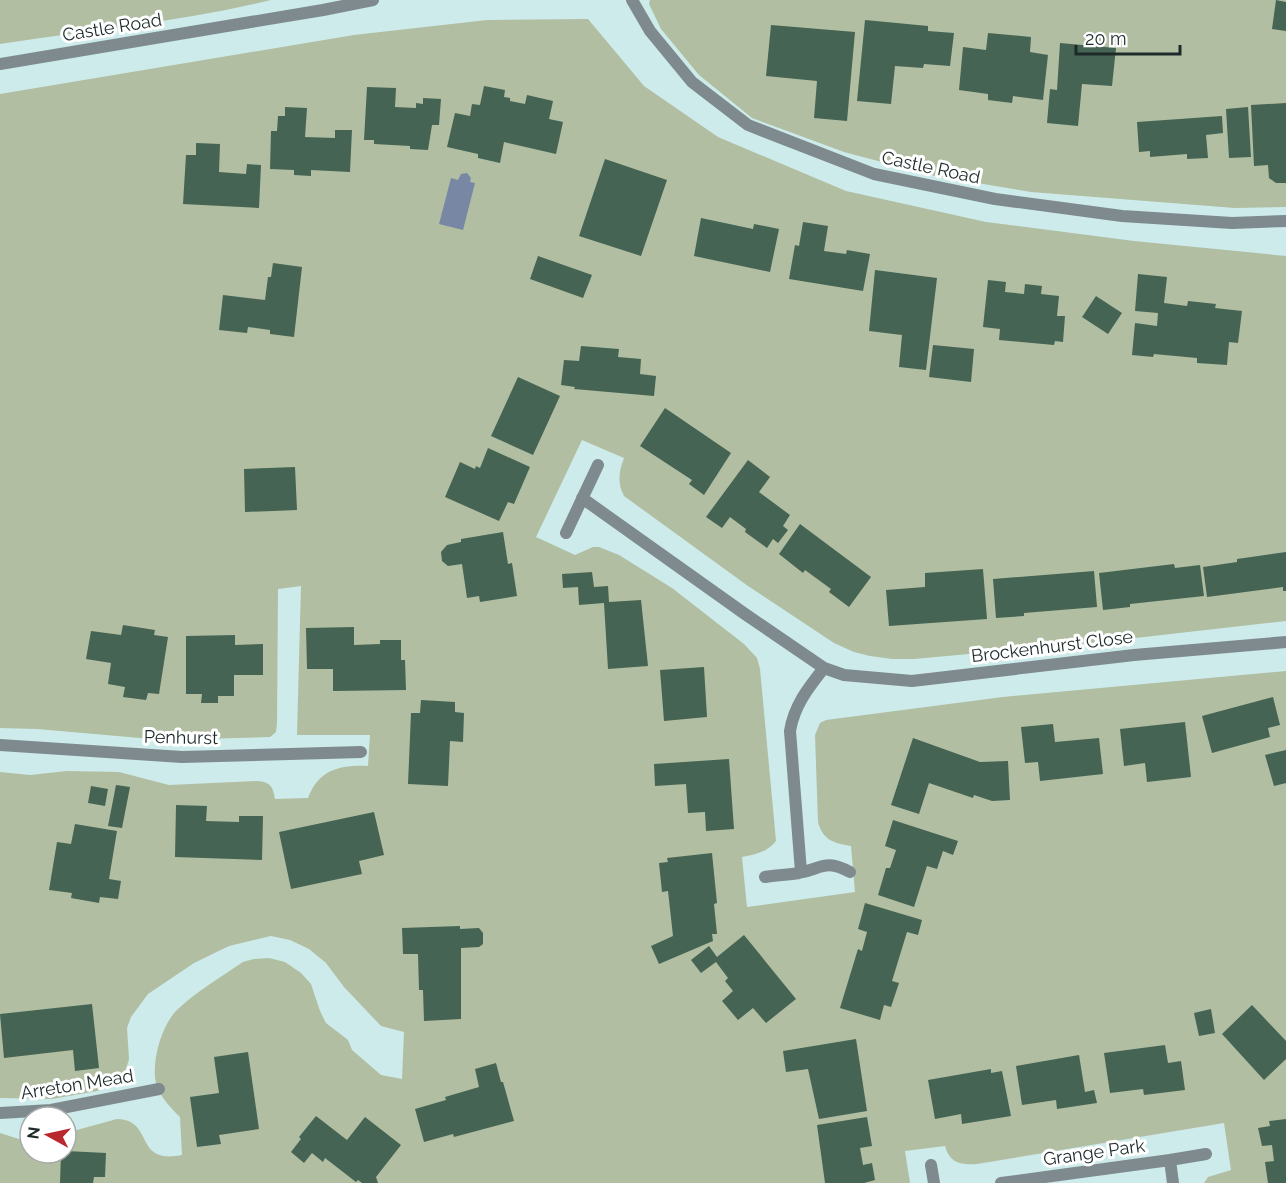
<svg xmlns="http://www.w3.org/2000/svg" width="1286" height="1183" font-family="Raleway,sans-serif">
  <rect width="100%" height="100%" fill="#ccebea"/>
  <!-- green -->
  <path fill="#b1bea2" d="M0 0H271C183 22 90 30 0 44Z
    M650 0H1286V207L1235 208 1031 192 935 176 844 152 752 118 699 75 661 29 649 4Z
    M588 19 644 86 718 137 846 191 986 222 1134 241 1286 256V621L1100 642 914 659H892L870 656 854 652 834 643 748 586 624 496C617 483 619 471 624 458L582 440 536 537 575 555 593 547H599L619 555 672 588 744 644 757 658 760 669 776 841C766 853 756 854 742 857L747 907 855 892 851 846C833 843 823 840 818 822L815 735 820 723 826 720 1003 697 1286 671V1183H1204L1208 1177 1231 1170 1224 1123 977 1164C960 1165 950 1163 945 1146L905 1151 910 1183H0V1133L22 1140 30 1139V1153H66V1133L117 1119C155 1120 133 1165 182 1155L180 1117C170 1107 160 1097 156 1083 151 1062 162 1023 178 1009 197 991 221 977 243 962L254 959 269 958 285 962 301 973 311 984 320 1011 326 1023 348 1040 352 1050 381 1075 402 1079 404 1032 381 1026 344 987 326 963 309 949 290 940 271 936 229 946 194 963 148 994 131 1017 127 1028 129 1059 124 1076 116 1083 97 1091 52 1099 0 1098V772L30 775 67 771 119 772 169 785 257 781C271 782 273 787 275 799L308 798C319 769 341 765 368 766L370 735H297L301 586 278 589 277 723 276 732 270 737 163 740 37 729 0 728V94L354 35 487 20Z"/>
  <!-- water -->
  <path fill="#7888a4" d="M467 173 471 178 470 182 475 183 463 230 439 224 451 178 458 180 461 174Z"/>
  <!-- building -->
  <path fill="#456453" d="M1276 0 1286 2V31L1272 29Z
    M865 20 928 26V31L954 33 950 66 924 64 923 68 895 66 891 104 857 101Z
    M771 25 855 32 847 121 814 118 817 81 766 76Z
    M988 33 1031 37 1030 52 1048 55 1043 100 1013 96 1012 103 988 100V94L959 90 963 47 986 50Z
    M1060 43 1116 48 1112 86 1082 84 1078 126 1047 123 1050 89 1057 90Z
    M484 86 505 90 504 97 510 98V101L525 104 527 95 553 101 549 119 563 122 556 154 504 142 500 163 478 158V154L447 147 455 113 470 116 472 104 480 105Z
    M367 87 396 88 395 107 416 108V103L423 104V98L441 99 439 125H432L428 150 410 149V146L374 144V140H364Z
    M1286 103V183H1276L1269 178 1268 165 1254 166 1251 105Z
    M285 107 307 108 305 137 335 138V130H352L350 172 311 170V176L294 175V170L270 169 271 131H277L278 116H285Z
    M1248 107 1251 157 1229 158 1226 109Z
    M1222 116 1223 133 1206 135 1208 158 1187 159V154L1150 157V151L1139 152 1137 122Z
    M196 143 220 144 219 172 246 174 247 164 261 165 259 208 183 204 186 155H196Z
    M605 159 667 180 641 256 579 236Z
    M701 218 753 229 754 224 779 229 770 272 694 256Z
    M803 222 828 226 824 251 846 254 847 250 870 254 863 291 789 279 795 245 799 246Z
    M538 256 592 275 583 298 530 279Z
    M273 263 302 267 294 337 270 334V330L248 327 247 333 219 330 223 295 265 300 268 277H271Z
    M875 270 937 278 926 370 899 367 902 335 869 331Z
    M1138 274 1167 277 1164 303 1187 306 1188 301 1216 304 1215 308 1242 311 1238 343 1229 342 1227 365 1197 363V358L1154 354 1153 357 1132 355 1135 323 1157 326 1158 313 1135 311Z
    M988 280 1006 282 1005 292 1024 294 1025 284 1042 286 1041 294 1059 296 1057 316H1065L1063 342 1055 341 1054 345 999 340 1000 329 983 327Z
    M1096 296 1122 313 1108 334 1082 317Z
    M933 345 974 349 971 382 929 377Z
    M581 346 619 349 618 357 641 359 640 374 656 376 654 396 574 389 575 387 561 385 564 360 579 361Z
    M518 377 560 396 533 455 491 436Z
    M665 408 731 453 704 495 689 484 692 480 640 446Z
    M488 448 530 467 514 504 508 502 499 521 445 497 460 462 475 469 476 466 480 468Z
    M748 460 770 477 759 492 790 515 783 526 788 530 778 543 773 539 767 548 745 532 746 529 730 517 722 528 706 517Z
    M295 467 297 510 245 512 244 469Z
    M800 524 871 577 849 607 829 592 831 589 805 570 803 573 779 554Z
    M503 532 508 564 512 563 517 596 480 602 479 596 467 598 462 564 448 566 442 561 441 552 447 545 461 542V539Z
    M1286 552V591H1283V587L1207 597 1203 567 1237 562V559Z
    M1174 564 1175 568 1200 565 1204 596 1130 604V607L1103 610 1099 573Z
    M983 569 987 619 889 626 886 590 925 587V573Z
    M1094 571 1097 607 1024 613V616L996 618 993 579Z
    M592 572 594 587 608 586 609 602 641 600 648 666 608 669 604 603 579 605 578 587 563 588 562 574Z
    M123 625 155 630 154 635 168 637 159 694 148 693 146 700 123 697 125 687 108 684 111 663 86 659 91 631 121 635Z
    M354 627V645L380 644V640H401V660H405L406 690 333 691V669H307L306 628Z
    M235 635V645L263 644V675H234V696H218V703H201L202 694H186V636Z
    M704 667 707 717 664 721 660 670Z
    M1273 697 1280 725 1268 728 1270 737 1212 753 1202 716Z
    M421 700 455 702V712L464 713 463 742 450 741 448 786 408 784 411 713H420Z
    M1185 722 1191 777 1147 782 1145 763 1124 766 1120 729Z
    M1053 724 1055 742 1099 738 1103 774 1040 781 1038 762 1025 763 1021 727Z
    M913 738 980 762 1008 761 1010 800 992 801 974 795 973 798 929 783 919 814 891 805Z
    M1286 750V783L1274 786 1265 755Z
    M729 759 734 829 706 831 705 812 688 813 686 784 655 786 654 764Z
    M116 785 130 787 122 828 108 826Z
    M91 786 108 789 105 806 88 803Z
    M176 805 207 806 206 821 239 822V816H263L262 860 175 857Z
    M374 812 384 855 359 861 362 874 291 889 279 832Z
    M893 820 958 841 953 855 943 851 937 869 927 866 914 907 878 895 886 868H890L896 850 885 846Z
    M75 824 117 831 109 879 121 881 118 899 100 897 99 903 71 898 72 893 49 890 57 842 71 844Z
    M712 853 717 903 714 904 717 934H712L713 941 659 964 651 946 673 936 668 891 662 892 659 863 668 862 667 858Z
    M865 903 922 920 918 935 907 932 892 981 899 983 891 1007 884 1005 880 1020 840 1008 858 949 862 951 867 932 858 929Z
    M460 926V929L479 928 483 933V944L479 947 461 948V1019L424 1021 423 990H419L418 954H403L402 928Z
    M744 935 796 999 766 1023 753 1008 738 1020 722 1001 733 991 725 981 728 978 716 962 701 973 691 960 709 946 717 957Z
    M92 1004 99 1068 75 1071 73 1050 4 1058 0 1014Z
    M1252 1005 1286 1041V1059L1264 1080 1222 1034Z
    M1211 1009 1215 1033 1199 1036 1194 1013Z
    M856 1039 867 1111 819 1119 808 1069 786 1072 783 1051Z
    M1165 1045 1168 1063 1181 1061 1185 1090 1144 1095 1143 1089 1110 1093 1104 1053Z
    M248 1052 259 1129 219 1135 221 1144 197 1147 190 1097 219 1093 214 1057Z
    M1079 1055 1085 1092 1094 1090 1097 1103 1057 1109 1056 1100 1022 1105 1016 1066Z
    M496 1063 501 1082H503L514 1121 454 1137 453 1134 424 1142 415 1109 446 1100 445 1097 479 1087 475 1069Z
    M991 1069V1073L1002 1071 1011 1116 962 1124 961 1114 935 1119 928 1080Z
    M316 1116 347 1140 365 1117 401 1145 376 1177 378 1183H362L358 1180 356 1182 325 1158 323 1162 312 1153 304 1163 291 1152 301 1139 299 1137Z
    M867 1117 872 1146 860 1148 863 1165 872 1163 875 1180 864 1183H825L817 1125Z
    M1286 1119V1183H1268L1265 1162 1274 1161 1272 1145 1262 1146 1258 1128 1270 1126 1269 1121Z
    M66 1151 106 1153 105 1177H94L93 1183H60L61 1153H66Z"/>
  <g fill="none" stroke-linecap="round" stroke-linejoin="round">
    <!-- minor -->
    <path stroke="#7f8a8f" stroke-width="12" d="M632 0 650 31 692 82 748 125 874 174 995 199 1122 216 1232 223 1286 221
      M0 64 323 10 373 0
      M582 498 745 614 824 668
      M566 533 598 465
      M0 745 182 757 361 752
      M801 872 790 731C794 706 808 688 824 668L844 675 912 681 1134 655 1286 642
      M765 877C776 875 788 875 799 873 823 868 825 859 850 872
      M0 1113 51 1110 159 1089
      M1170 1160 1206 1154
      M931 1165 934 1183
      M1001 1183 1170 1160 1173 1183"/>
  </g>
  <g text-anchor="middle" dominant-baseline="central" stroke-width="6" stroke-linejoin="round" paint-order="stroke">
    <!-- street labels -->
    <g font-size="18" fill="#1e2a2a" stroke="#fff">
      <text transform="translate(112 27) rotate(-9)">Castle Road</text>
      <text transform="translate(931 167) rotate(12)">Castle Road</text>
      <text transform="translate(1052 646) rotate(-7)">Brockenhurst Close</text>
      <text transform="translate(181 737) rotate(1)">Penhurst</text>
      <text transform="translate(77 1084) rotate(-9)">Arreton Mead</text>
      <text transform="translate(1094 1152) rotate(-8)">Grange Park</text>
    </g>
  </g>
  <!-- north arrow -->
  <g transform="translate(48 1135) rotate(278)"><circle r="28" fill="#ffffff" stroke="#a5aaaa" stroke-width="1.5"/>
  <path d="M0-4.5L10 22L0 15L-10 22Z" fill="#b8282d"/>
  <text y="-9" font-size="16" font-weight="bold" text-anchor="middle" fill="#1e2a2a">N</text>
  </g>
  <!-- scale -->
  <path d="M1076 45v9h104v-9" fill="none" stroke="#1e2a2a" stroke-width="3"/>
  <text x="1085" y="45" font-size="18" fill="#1e2a2a" stroke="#ffffff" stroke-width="4.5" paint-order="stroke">20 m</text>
</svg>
